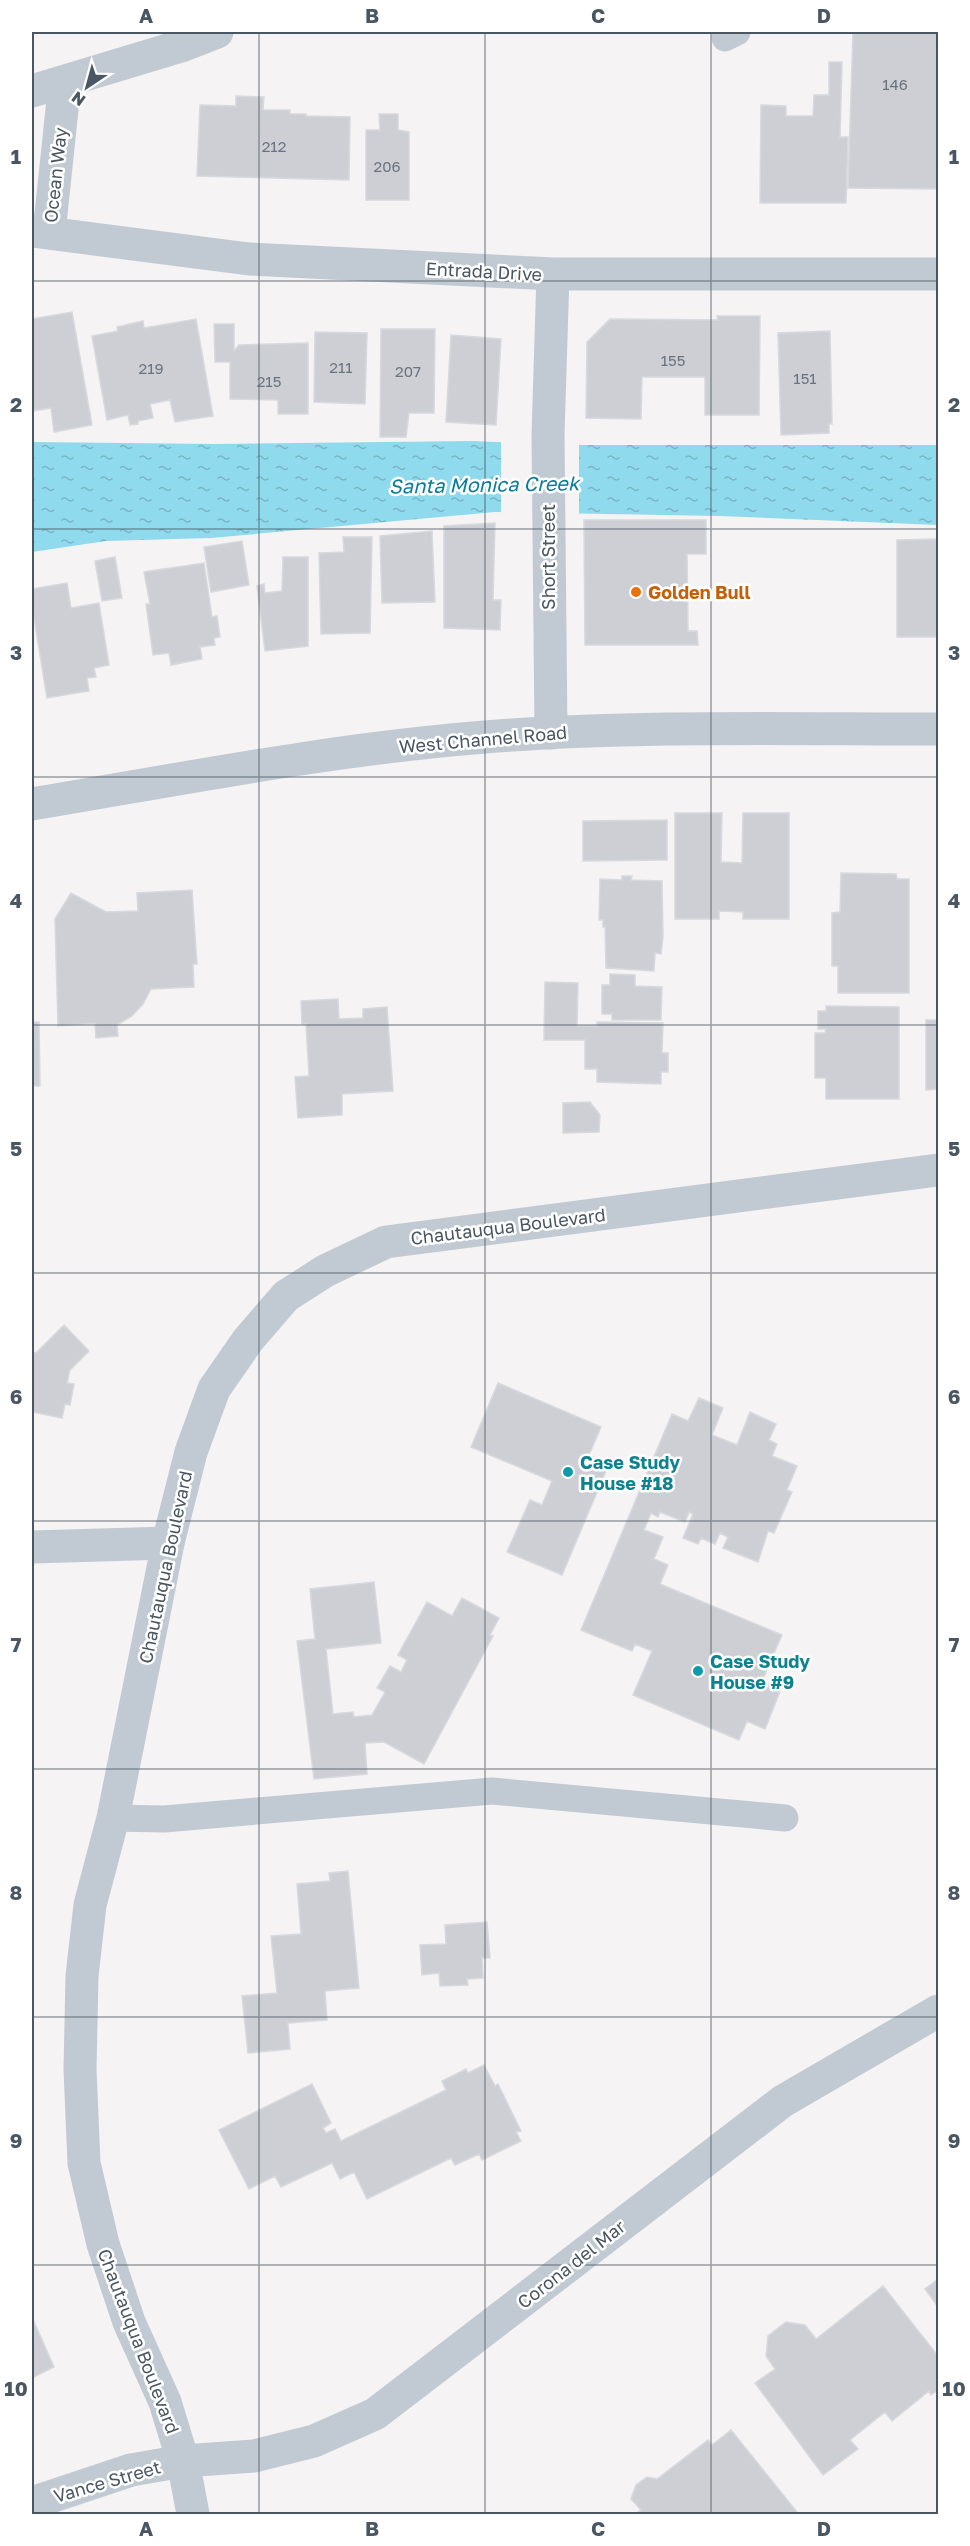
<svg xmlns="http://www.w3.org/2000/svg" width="970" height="2546" font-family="'Golos Text',sans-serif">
  <defs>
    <pattern id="water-ripples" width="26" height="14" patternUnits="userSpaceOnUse" patternTransform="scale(1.5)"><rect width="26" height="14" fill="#90daee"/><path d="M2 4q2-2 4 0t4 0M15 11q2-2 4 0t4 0" fill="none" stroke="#78b4c4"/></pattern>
  </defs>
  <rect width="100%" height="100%" fill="#f5f3f3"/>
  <!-- water -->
  <path fill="url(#water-ripples)" d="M471 441 583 445H938V525L720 516 495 512 211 538 106 541 32 552V442L216 444Z"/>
  <!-- pier -->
  <path fill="#f5f3f3" d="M501 439 579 442V516L501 515Z"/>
  <!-- building -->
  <path fill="#cdcfd5" stroke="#d7d9de" stroke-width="1.5" d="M853 32H938V189L848 188Z
    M829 62H842L840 137H848L846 203H760L761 105 786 106V116H813L814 95H829Z
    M236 96 264 97 263 110H290V114H306V116L350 117 349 180 197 176 200 105 236 106Z
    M379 114H398V130L409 132V200H366V130H380Z
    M72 312 92 425 54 432 51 408 32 411V319Z
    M717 316H760L759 415H705V377H642L641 419 586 418 587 342 610 319 718 320Z
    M196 319 213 416 175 422 170 400 150 404 153 418 138 421V424L130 425 128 415 107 420 92 336 118 331 117 327 143 321 144 328Z
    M214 324H234V351L239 345 308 343V414H278V400L230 399V362H215Z
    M381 329H435L434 413H409L406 437H380Z
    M830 331 832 424H829V433L781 435 778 333Z
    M315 332 367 333 365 404 314 402Z
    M451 335 501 339 496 425 446 422Z
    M584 520H706V554H687L688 631H697L698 645H585Z
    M495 523 493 600H501L500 630 444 628V526Z
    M432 531 435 602 382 603 380 536Z
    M343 537H372L370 633 321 634 319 553 344 552Z
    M938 539V637H897V540Z
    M242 541 249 585 211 592 204 547Z
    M115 557 122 598 102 601 95 561Z
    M283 557H308V646L265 651 257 586 264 584 265 593 282 591Z
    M204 563 212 617 217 616 220 637 214 638 215 645 200 647 202 659 171 665 169 653 153 655 146 604H150L144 572Z
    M67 583 71 608 99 603 109 665 94 668 96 677 87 678 89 691 47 698 32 606V589Z
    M675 813H722L721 862 742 863 743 813H789V919H743V912L719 911V919H675Z
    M667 820V860L583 861V821Z
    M841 873 896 874 897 879H909V993H838V966H832V913L840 912Z
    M622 876H632L631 880 662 881 663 937 661 954 655 953 654 971 606 968 605 927H603V920H599L600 879 622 880Z
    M192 890 197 964H193L194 987 151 989 143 1004 132 1016 117 1025 118 1036 96 1038 95 1023 58 1026 55 919 71 893 106 912 138 911 137 893Z
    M610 974 635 975V986L662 987 661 1020H612V1014H602V985H610Z
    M545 982 578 983 577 1026H597V1022L663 1023 662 1053H668V1072H661V1084L597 1082V1069H585V1040H544Z
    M338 999 339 1019 363 1018V1009L387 1007 393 1091 342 1094V1115L298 1118 295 1077 309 1076 306 1024H302L301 1001Z
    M826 1006 899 1007V1099H826V1078H815V1033H825L826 1029H818V1011H826Z
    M926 1020H938V1089L926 1090Z
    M32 1022H39L40 1086H32Z
    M590 1102 600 1115 599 1132 563 1133V1103Z
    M64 1325 89 1351 70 1370 67 1383 74 1384 70 1405 65 1404 62 1418 32 1412V1352L36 1353Z
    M498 1383 601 1427 589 1455 609 1464 562 1575 507 1552 530 1500 542 1505 552 1481 471 1447Z
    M699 1398 723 1408 712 1435 737 1445 750 1412 776 1424 769 1440 777 1444 772 1456 797 1466 787 1490 792 1492 774 1533 768 1531 758 1562 723 1548 728 1537 720 1533 715 1544 701 1538 698 1544 683 1538 693 1514 689 1512 685 1522 660 1512 658 1517 651 1513 644 1530 663 1537 654 1559 668 1565 660 1584 782 1635 762 1681 781 1689 765 1729 747 1721 739 1740 633 1695 652 1651 635 1644 632 1651 581 1630 672 1414 688 1421Z
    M374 1582 381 1643 326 1649 333 1714 353 1712 354 1717 372 1715 385 1692 377 1688 390 1666 401 1672 407 1660 398 1655 427 1602 452 1616 462 1598 499 1618 490 1635 493 1636 424 1764 384 1742 365 1743 367 1774 314 1779 297 1641 315 1639 310 1589Z
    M348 1871 359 1988 325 1991 327 2020 288 2023 290 2049 248 2053 242 1996 277 1993 271 1936 301 1934 297 1884 330 1881 329 1873Z
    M487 1922 490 1958H482L483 1978 467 1979 468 1985 440 1986 439 1973 422 1975 420 1945 446 1944 445 1925Z
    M484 2065 495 2086 498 2084 521 2131 516 2132 521 2141 482 2160 479 2154 455 2165 451 2158 367 2199 354 2172 340 2179 332 2163 281 2187 275 2176 249 2189 219 2130 312 2084 331 2123 323 2128 326 2133 335 2129 341 2141 446 2090 442 2081 466 2069 468 2073Z
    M938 2279V2307L925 2289Z
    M883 2286 938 2356V2390L931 2395 929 2391 892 2421 885 2412 850 2440 858 2449 823 2475 755 2383 775 2369 766 2356 768 2336 786 2322 805 2325 816 2339Z
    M32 2317 54 2367 32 2378Z
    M731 2430 797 2512 794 2514H635L641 2510 631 2499 636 2485 647 2477 657 2479 708 2440 712 2445Z"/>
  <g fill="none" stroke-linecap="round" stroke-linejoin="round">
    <!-- service -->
    <path stroke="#c1cad2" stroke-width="27" d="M725 38 737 32
      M113 1818 164 1819 492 1791 785 1818"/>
    <!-- minor -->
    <path stroke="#c1cad2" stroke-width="33" d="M32 91 65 81
      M32 231 249 259 553 274H938
      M49 233 65 81 181 46 217 32
      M551 733 548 435 553 274
      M32 1547 168 1543
      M32 2503 131 2470 183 2461 254 2456 314 2441 375 2414 783 2101 938 2011"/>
    <!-- tertiary -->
    <path stroke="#c1cad2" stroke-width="33" d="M32 804C182 779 333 749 485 737 636 725 787 729 938 729
      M193 2514 183 2461 165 2402 129 2322 103 2244 84 2163 80 2070 82 1976 90 1905 113 1818 168 1543 191 1452 214 1389 248 1340 286 1296 325 1271 386 1242 938 1170"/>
  </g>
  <!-- grid -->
  <path fill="none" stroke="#4a5661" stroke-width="1.5" stroke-opacity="0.55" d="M259 32V2514M485 32V2514M711 32V2514M32 281H938M32 529H938M32 777H938M32 1025H938M32 1273H938M32 1521H938M32 1769H938M32 2017H938M32 2265H938"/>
  <!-- markers -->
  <circle fill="#e8710a" stroke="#fff" stroke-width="2" cx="636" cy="592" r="6"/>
  <g fill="#0f9aa8" stroke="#fff" stroke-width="2">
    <circle cx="568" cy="1472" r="6"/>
    <circle cx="698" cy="1671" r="6"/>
  </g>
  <g text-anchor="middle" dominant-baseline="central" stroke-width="5" stroke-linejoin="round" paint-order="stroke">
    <!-- number labels -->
    <g font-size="15" fill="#6b747e">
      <text x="895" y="84">146</text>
      <text x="274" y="146">212</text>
      <text x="387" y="166">206</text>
      <text x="673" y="360">155</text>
      <text x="341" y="367">211</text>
      <text x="151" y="368">219</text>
      <text x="408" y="371">207</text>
      <text x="805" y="378">151</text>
      <text x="269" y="381">215</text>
    </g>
    <!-- street labels -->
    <g font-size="18" fill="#4a5661" stroke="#fff">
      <text transform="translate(55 175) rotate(-84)">Ocean Way</text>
      <text transform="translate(484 271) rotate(3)">Entrada Drive</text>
      <text transform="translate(548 557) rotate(-90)">Short Street</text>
      <text transform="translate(483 739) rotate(-5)">West Channel Road</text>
      <text transform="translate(508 1226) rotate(-7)">Chautauqua Boulevard</text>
      <text transform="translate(165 1567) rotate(-78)">Chautauqua Boulevard</text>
      <text transform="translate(571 2264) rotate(-38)">Corona del Mar</text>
      <text transform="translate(139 2341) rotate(69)">Chautauqua Boulevard</text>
      <text transform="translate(107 2481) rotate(-16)">Vance Street</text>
    </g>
    <!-- food labels -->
    <g font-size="18" font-weight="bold" fill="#c56008" stroke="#fff" text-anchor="start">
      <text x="648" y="592">Golden Bull</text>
    </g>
    <!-- culture labels -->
    <g font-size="18" font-weight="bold" fill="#0d838f" stroke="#fff" text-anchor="start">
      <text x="580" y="1462">Case Study<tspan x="580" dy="21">House #18</tspan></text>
      <text x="710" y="1661">Case Study<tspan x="710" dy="21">House #9</tspan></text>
    </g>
    <!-- water labels -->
    <g font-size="20" font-style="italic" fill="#0c7c9b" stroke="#fff">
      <text transform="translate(484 484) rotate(-1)">Santa Monica Creek</text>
    </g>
  </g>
  <!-- border -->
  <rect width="970" height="2546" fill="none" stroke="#ffffff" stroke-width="66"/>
  <!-- north arrow -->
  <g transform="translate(87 87) rotate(216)" stroke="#ffffff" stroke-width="4.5" paint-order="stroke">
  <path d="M0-4.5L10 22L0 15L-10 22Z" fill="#4a5661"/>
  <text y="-9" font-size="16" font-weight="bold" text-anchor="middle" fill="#4a5661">N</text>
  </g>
  <rect x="33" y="33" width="904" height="2480" fill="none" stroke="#4a5661" stroke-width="2"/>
  <g font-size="20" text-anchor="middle" font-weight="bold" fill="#4a5661">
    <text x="146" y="23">A</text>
    <text x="372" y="23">B</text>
    <text x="598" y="23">C</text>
    <text x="824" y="23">D</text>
    <text x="16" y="164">1</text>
    <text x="954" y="164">1</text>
    <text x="16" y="412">2</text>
    <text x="954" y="412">2</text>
    <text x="16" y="660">3</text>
    <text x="954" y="660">3</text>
    <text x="16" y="908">4</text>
    <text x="954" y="908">4</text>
    <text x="16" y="1156">5</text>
    <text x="954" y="1156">5</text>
    <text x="16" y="1404">6</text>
    <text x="954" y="1404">6</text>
    <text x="16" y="1652">7</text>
    <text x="954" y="1652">7</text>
    <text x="16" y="1900">8</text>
    <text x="954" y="1900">8</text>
    <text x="16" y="2148">9</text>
    <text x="954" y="2148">9</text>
    <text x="16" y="2396">10</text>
    <text x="954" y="2396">10</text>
    <text x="146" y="2536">A</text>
    <text x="372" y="2536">B</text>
    <text x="598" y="2536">C</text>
    <text x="824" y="2536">D</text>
  </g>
</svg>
